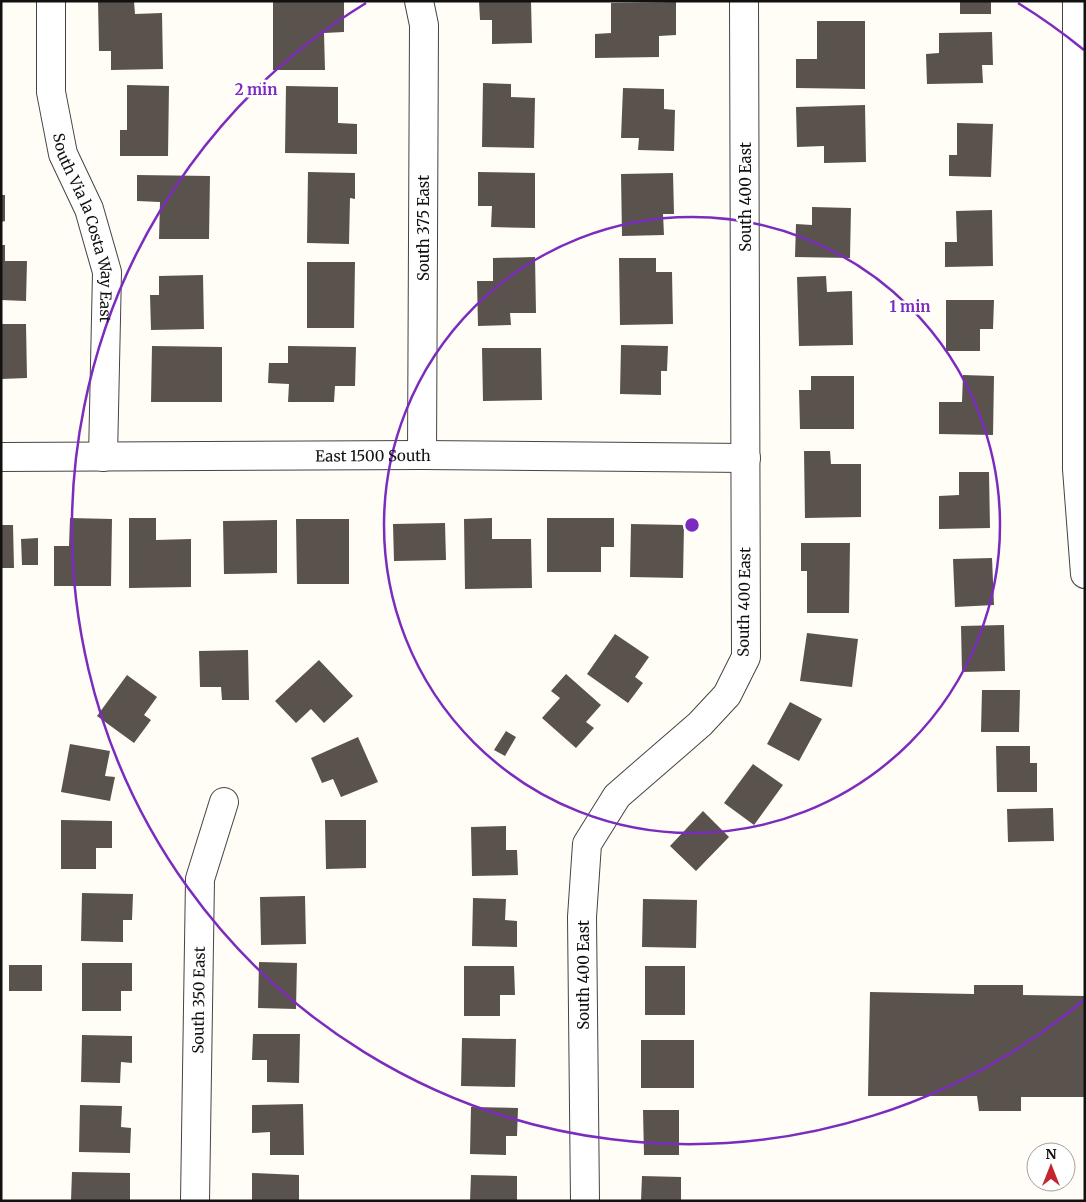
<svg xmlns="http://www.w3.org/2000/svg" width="1086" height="1202" font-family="Merriweather,serif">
  <rect width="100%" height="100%" fill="#fffdf5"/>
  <!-- building -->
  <path fill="#5a524d" d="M98 1H134L135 14 162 13 163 69 111 70V51H99Z
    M479 1H531L532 43 492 44V20H480Z
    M960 1H991V14H960Z
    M273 2H344V32L324 33 325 70H273Z
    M676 2V35L659 36V57L595 58V34L611 33V3Z
    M817 21H865V89L796 88V59H817Z
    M992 32 993 65H982L983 83 927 84 926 54 939 53V33Z
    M483 83 511 84V97L535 98 534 148 482 147Z
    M127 85 169 86 168 156H120V130H127Z
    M286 86 338 87V123L357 124V154L285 153Z
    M623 88 664 89V109L675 110 674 151 638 150 639 138H621Z
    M865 105 866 162 824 163V146L797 147 796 107Z
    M957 123 993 124 991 177 949 176V155H957Z
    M308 172 355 173V199L350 198 349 244 307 243Z
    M478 172 535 173V228L491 227 492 206H478Z
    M673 173 674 214H663L664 235 622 236 621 174Z
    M137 175 210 176 209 239H159L160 202 137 201Z
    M1 195H5V221L1 222Z
    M812 207 851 208 850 258 795 257 796 224 812 225Z
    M992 210 993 266 945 267V242H957L956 211Z
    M1 245H5V261H27L26 301 1 300Z
    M535 257 536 313H510L511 325 478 326 477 281H493V258Z
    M619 258H656V272H672L673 324 620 325Z
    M307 262H355L354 328H307Z
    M203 275 204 329 151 330 150 295H159V276Z
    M826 276 827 292 852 291 853 345 799 346 797 277Z
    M946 300H994L993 329H980V351H946Z
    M1 324H26L27 378 1 379Z
    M621 345 668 346 667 371H661V395L620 394Z
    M152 346 222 347V402H151Z
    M288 346 356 347 355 386H335L334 402H288L289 384 268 383 269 363H288Z
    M482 348H541L542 400 483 401Z
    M963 375 994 376 993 435 939 434V402H962Z
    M811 376H854V429H800L799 390H811Z
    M804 451H830L831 464H861V517L805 518Z
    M959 472H989L990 528 939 529V496L959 495Z
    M70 518 112 519 111 586H54V546H69Z
    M129 518H156V540L191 539V587L129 588Z
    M492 518V539H531L532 588 465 589 464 519Z
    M547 518H614V547H601V572H547Z
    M296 519H349V584H297Z
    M277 520V573L224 574 223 521Z
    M445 523 446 560 394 561 393 524Z
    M631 524 684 525 683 578 630 577Z
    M1 525H13L14 568H1Z
    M38 538V565H22L21 539Z
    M801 543H850L849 613H807V571H801Z
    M992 558 994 605 955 607 953 559Z
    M1004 625 1005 671 962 672 961 626Z
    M807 633 858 639 852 687 800 681Z
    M615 634 649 657 635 677 643 683 628 703 587 674Z
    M248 650 249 700H222L221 687H200L199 651Z
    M319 660 353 696 324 723 311 709 296 723 275 701Z
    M566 674 601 705 586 722 594 728 576 748 542 718 560 698 551 691Z
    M127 675 157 697 144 715 151 720 134 743 97 716Z
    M982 690H1020L1019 732H981Z
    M790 702 822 719 799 761 767 744Z
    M506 731 516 737 505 756 494 750Z
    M358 737 378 782 341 797 333 779 322 783 311 758Z
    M70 744 110 751 105 776 115 777 110 801 61 792Z
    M996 746H1030V763H1037V792H997Z
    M753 764 783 785 754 825 724 803Z
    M1053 808 1054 841 1008 842 1007 809Z
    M703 811 729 837 696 871 670 846Z
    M61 820 112 821V848H96V869H61Z
    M325 820H366V868L326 869Z
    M506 826V850H517L518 875 472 876 471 827Z
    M82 893 133 894 132 920H123V942L81 941Z
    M305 896 306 944 261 945 260 897Z
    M473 898 506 899 505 920 517 921V947L472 946Z
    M643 899 697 900 696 948 642 947Z
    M259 962 297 963 296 1009 258 1008Z
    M82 963H132V991H121V1011H82Z
    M9 965H42V991H9Z
    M464 966H514L515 995H500V1016H464Z
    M645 966H685V1015H645Z
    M974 985H1023V995L1085 996V1097H1021V1111H979L977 1096H868L870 992 974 994Z
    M253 1034H300L299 1083 267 1082V1060H252Z
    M82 1035 132 1036V1063L121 1062 120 1083 81 1082Z
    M462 1038 516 1039 515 1087 461 1086Z
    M641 1040H694V1088H641Z
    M303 1104 304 1155H270V1132L252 1133V1105Z
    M80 1105 122 1106 121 1127 131 1128 130 1153 79 1152Z
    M471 1107 518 1108 517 1136H506V1155L470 1154Z
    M643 1110H679V1155H644Z
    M72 1172 130 1173V1201H71Z
    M252 1173 299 1175V1201H252Z
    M471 1175 517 1176V1201H470Z
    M642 1176 681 1177V1201H641Z"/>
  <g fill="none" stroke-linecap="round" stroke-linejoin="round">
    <!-- minor casing -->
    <g stroke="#444" stroke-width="30">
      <g id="minor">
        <path id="s1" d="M51 1V92L63 154 89 209 107 272 103 457"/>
        <path d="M419 1 424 25 422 455"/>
        <path d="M1077 1V469L1085 574"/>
        <path id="s2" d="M1 457 422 455 746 458"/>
        <path id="s3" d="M195 1201 200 879 224 802"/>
        <path d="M585 1201 582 917 587 844 617 796 700 724 727 695 746 657 744 1"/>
      </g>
    </g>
    <!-- minor -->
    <use href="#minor" stroke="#fff" stroke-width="28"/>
  </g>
  <!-- distance rings -->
  <g fill="none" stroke="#7b2cbf" stroke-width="2.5">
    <circle cx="692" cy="525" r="308"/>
    <path d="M1084 1000A616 616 0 1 1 366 3M1018 3A616 616 0 0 1 1084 50"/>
  </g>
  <g text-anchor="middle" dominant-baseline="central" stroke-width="5" stroke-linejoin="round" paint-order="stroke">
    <!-- street labels -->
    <g font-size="15" fill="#111" stroke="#fff">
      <text transform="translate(745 197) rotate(-90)">South 400 East</text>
      <text transform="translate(423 228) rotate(-90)">South 375 East</text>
      <text stroke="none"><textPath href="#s1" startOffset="232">South Via la Costa Way East</textPath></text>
      <text stroke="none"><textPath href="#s2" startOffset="372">East 1500 South</textPath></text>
      <text transform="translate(744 602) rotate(-89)">South 400 East</text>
      <text transform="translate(583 975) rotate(-90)">South 400 East</text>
      <text stroke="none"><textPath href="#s3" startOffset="201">South 350 East</textPath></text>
    </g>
  </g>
  <circle cx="692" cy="525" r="8" fill="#7b2cbf" stroke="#fff" stroke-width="2.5"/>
  <g font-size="15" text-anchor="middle" font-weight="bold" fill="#7b2cbf" stroke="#fff" stroke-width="5" stroke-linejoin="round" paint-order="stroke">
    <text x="256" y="95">2 min</text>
    <text x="910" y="312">1 min</text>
  </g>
  <!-- border -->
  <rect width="1086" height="1202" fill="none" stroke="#111111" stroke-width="5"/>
  <!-- north arrow -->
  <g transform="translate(1051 1167)"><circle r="24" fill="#ffffff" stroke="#a0a0a0"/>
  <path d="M0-4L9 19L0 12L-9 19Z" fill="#c4262e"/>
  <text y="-8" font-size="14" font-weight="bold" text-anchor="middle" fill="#111111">N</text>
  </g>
</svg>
